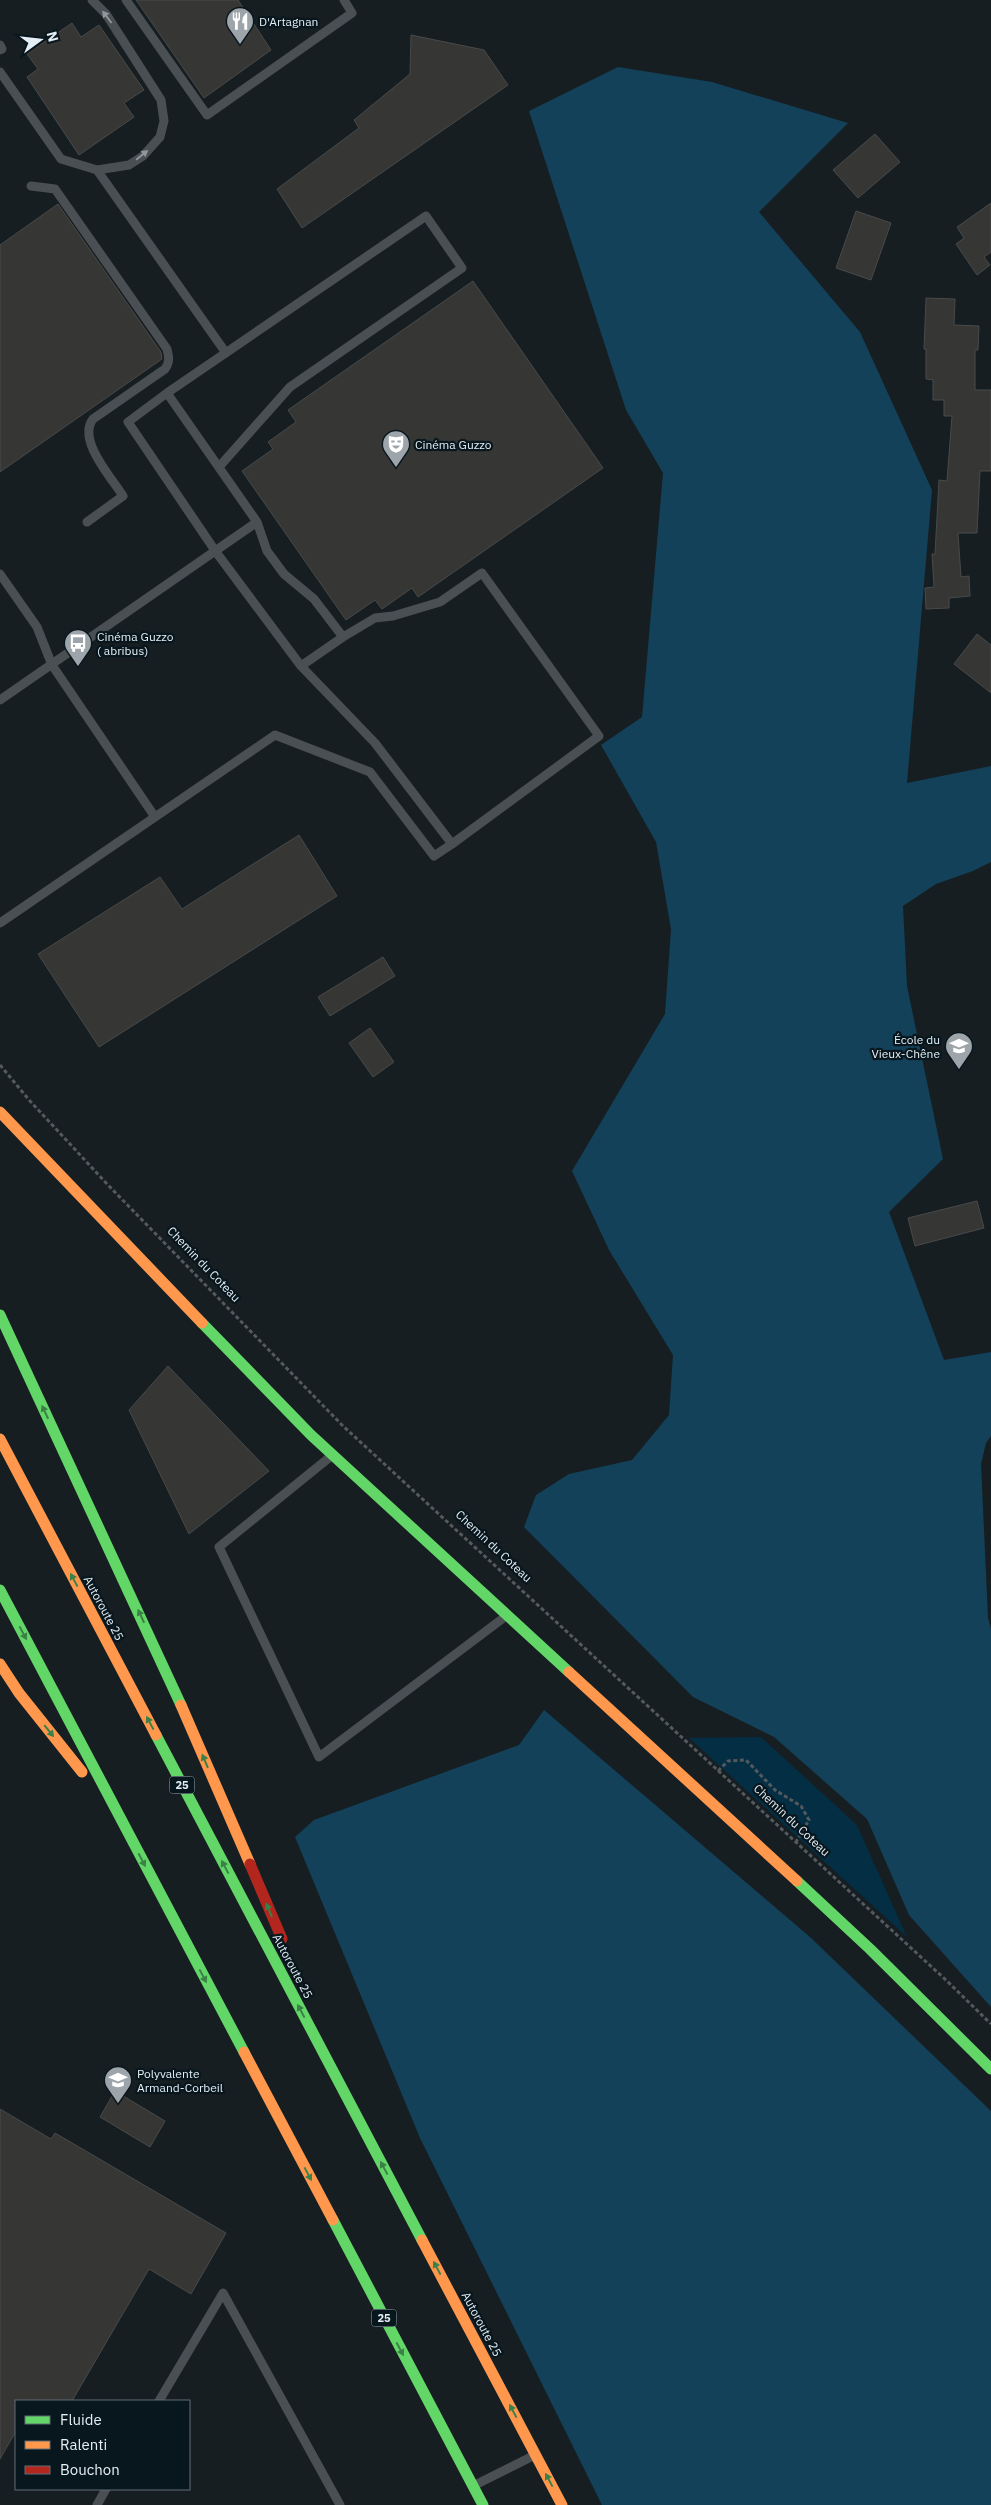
<svg xmlns="http://www.w3.org/2000/svg" width="991" height="2505" font-family="'IBM Plex Sans',sans-serif">
  <rect width="100%" height="100%" fill="#161e22"/>
  <!-- green -->
  <path fill="#032e44" d="M761 1737 857 1825 907 1937 689 1738Z"/>
  <!-- forest -->
  <path fill="#13415a" d="M618 67 712 82 848 123 759 212 860 332 932 490 907 783 991 766V862L973 871 936 884 903 906 907 986 943 1159 889 1212 944 1360 991 1352V1436L986 1443 981 1464 988 1618 991 1629V2007L909 1915 867 1819 774 1737 693 1697 524 1527 536 1495 569 1474 632 1460 669 1415 673 1355 609 1250 572 1171 665 1014 671 929 656 842 601 745 642 717 663 473 626 410 529 111Z
    M544 1710 810 1937 991 2111V2505H602L420 2138 295 1837 314 1820 519 1745Z"/>
  <!-- building -->
  <path fill="#363634" stroke="#484a4a" d="M136 0H238L271 50 204 98Z
    M72 23 81 37 99 25 144 90 124 103 134 117 79 155 27 77 38 69 27 54Z
    M411 35 484 50 508 85 302 228 277 189 359 128 354 120 410 74Z
    M875 134 900 162 858 198 833 170Z
    M991 203V252L984 257 990 265 977 275 956 244 964 238 957 227Z
    M58 204 161 352 162 359 0 472V245Z
    M856 211 891 223 871 280 836 268Z
    M473 281 603 468 418 597 412 588 382 609 375 600 346 620 242 471 273 449 268 442 296 422 288 410Z
    M926 298 955 299 954 325 979 326 978 350H975V390H991V471H980L977 533H958L961 577 969 576 970 596 949 598V608L926 609 925 588 934 587 932 554H935L939 480 947 481 952 416H944V400H933V380L926 379V349H924Z
    M977 634 991 645V693L954 664Z
    M299 835 337 896 99 1047 38 954 160 877 182 909Z
    M383 957 395 976 330 1016 318 997Z
    M370 1028 394 1062 373 1077 349 1043Z
    M977 1201 984 1228 915 1246 908 1218Z
    M168 1366 269 1471 189 1534 129 1410Z
    M115 2091 165 2121 150 2147 100 2117Z
    M0 2109 51 2139 55 2133 226 2233 191 2294 149 2269 72 2401H16V2431L0 2459Z"/>
  <g fill="none" stroke-linecap="round" stroke-linejoin="round">
    <!-- path -->
    <path stroke="#53595d" stroke-width="3" stroke-dasharray="4 2.5" stroke-linecap="butt" d="M0 1065 30 1101 108 1185 343 1426 947 1981 991 2024
      M718 1771 728 1761 746 1760 775 1790 801 1806 809 1820 796 1842"/>
    <!-- lane -->
    <path stroke="#494f53" stroke-width="9" d="M92 0 106 14 161 100 164 121 160 137 143 156 129 165 97 170
      M126 0 207 115 352 13 344 0
      M0 45 2 49 0 50
      M0 72 61 159 97 170 226 353
      M31 186 55 189 167 349C169 357 170 362 165 369L93 419C77 440 111 477 123 496L87 522
      M167 393 257 522 267 551 284 574 314 599 343 637 301 666 216 552 128 422 167 393 426 216 462 268 290 387 219 467
      M0 574 37 627 52 665 155 817
      M301 666 375 743 452 844 599 736 482 573 440 602 393 616 375 618 343 637
      M0 700 257 522
      M0 923 275 735 370 772 434 856 452 844
      M330 1457 219 1547 319 1757 506 1616
      M159 2401 223 2293 340 2505
      M475 2485 533 2456
      M97 2505 106 2489"/>
    <!-- fast -->
    <path stroke="#63d668" stroke-width="11" d="M0 1315 181 1705
      M202 1323 311 1435 569 1672
      M0 1590 244 2052
      M156 1735 422 2240
      M797 1881 870 1949 991 2069
      M333 2220 483 2505"/>
    <!-- slow -->
    <path stroke="#ff974d" stroke-width="11" d="M0 1112 202 1323
      M0 1439 156 1735
      M0 1664 19 1693 82 1772
      M569 1672 797 1881
      M181 1705 250 1864
      M244 2052 333 2220
      M422 2240 562 2505"/>
    <!-- jam -->
    <path stroke="#b3261e" stroke-width="11" d="M250 1864 282 1939"/>
  </g>
  <!-- one-way arrows -->
  <defs><path id="oneway-solid" d="M-6-.8H1V-3.2L6.5 0L1 3.2V.8H-6Z" transform="scale(1.25)"/></defs>
  <g fill="#8f979b">
    <use href="#oneway-solid" transform="translate(107 17) rotate(-127)"/>
    <use href="#oneway-solid" transform="translate(142 155) rotate(-39)"/>
  </g>
  <g fill="#3a8047">
    <use href="#oneway-solid" transform="translate(45 1412) rotate(-115)"/>
    <use href="#oneway-solid" transform="translate(74 1580) rotate(-118)"/>
    <use href="#oneway-solid" transform="translate(141 1616) rotate(-115)"/>
    <use href="#oneway-solid" transform="translate(23 1633) rotate(62)"/>
    <use href="#oneway-solid" transform="translate(150 1723) rotate(-118)"/>
    <use href="#oneway-solid" transform="translate(49 1731) rotate(51)"/>
    <use href="#oneway-solid" transform="translate(205 1761) rotate(-113)"/>
    <use href="#oneway-solid" transform="translate(142 1860) rotate(62)"/>
    <use href="#oneway-solid" transform="translate(225 1867) rotate(-118)"/>
    <use href="#oneway-solid" transform="translate(269 1910) rotate(-113)"/>
    <use href="#oneway-solid" transform="translate(203 1976) rotate(62)"/>
    <use href="#oneway-solid" transform="translate(301 2011) rotate(-118)"/>
    <use href="#oneway-solid" transform="translate(384 2168) rotate(-118)"/>
    <use href="#oneway-solid" transform="translate(308 2174) rotate(62)"/>
    <use href="#oneway-solid" transform="translate(437 2268) rotate(-118)"/>
    <use href="#oneway-solid" transform="translate(400 2349) rotate(62)"/>
    <use href="#oneway-solid" transform="translate(513 2411) rotate(-118)"/>
    <use href="#oneway-solid" transform="translate(549 2480) rotate(-118)"/>
  </g>
  <!-- icons -->
  <defs>
    <g id="restaurant-pin" transform="scale(1.4375)"><path d="M0 17L-7.5 6A9.5 9.5 0 1 1 7.5 6Z" fill="#9da5aa" stroke="#08161e"/><path d="M-5-6h1v4h1v-4h1v4h1v-4h1v5L-1.5 .5V6h-2V.5L-5-1ZM5-6V6H3V1.5H1.5Q1.5-4 5-6Z" fill="#fff"/></g>
    <g id="theatre-pin" transform="scale(1.4375)"><path d="M0 17L-7.5 6A9.5 9.5 0 1 1 7.5 6Z" fill="#9da5aa" stroke="#08161e"/><path d="M-5-5.5Q0-4 5-5.5V0Q5 5 0 6Q-5 5-5 0ZM-3.3-2.5H-1v1.5H-3.3ZM1-2.5H3.3v1.5H1ZM-2.8 1Q0 5.5 2.8 1Z" fill="#fff"/></g>
    <g id="bus-pin" transform="scale(1.4375)"><path d="M0 17L-7.5 6A9.5 9.5 0 1 1 7.5 6Z" fill="#9da5aa" stroke="#08161e"/><path d="M-5-6H5V4H4V6H2V4H-2V6H-4V4H-5ZM-3.5-4V0h7V-4ZM-3.5 1.2v1.5H-2V1.2ZM2 1.2v1.5H3.5V1.2Z" fill="#fff"/></g>
    <g id="school-pin" transform="scale(1.4375)"><path d="M0 17L-7.5 6A9.5 9.5 0 1 1 7.5 6Z" fill="#9da5aa" stroke="#08161e"/><path d="M0-5L7-2L0 1L-7-2ZM-4 1L0 2.5L4 1V4Q0 6-4 4Z" fill="#fff"/></g>
  </defs>
  <g fill-rule="evenodd">
    <use href="#restaurant-pin" x="240" y="21"/>
    <use href="#theatre-pin" x="396" y="444"/>
    <use href="#bus-pin" x="78" y="643"/>
    <use href="#school-pin" x="959" y="1046"/>
    <use href="#school-pin" x="118" y="2080"/>
  </g>
  <g text-anchor="middle" dominant-baseline="central" stroke-width="4.5" stroke-linejoin="round" paint-order="stroke">
    <!-- shield labels -->
    <g fill="#08161e" stroke="#a3adb4" stroke-width="1">
      <rect x="169.5" y="1776.5" width="25" height="17" rx="4"/>
      <rect x="371.5" y="2309.5" width="25" height="17" rx="4"/>
    </g>
    <g font-size="11" font-weight="bold" fill="#e5eef4">
      <text x="182" y="1785">25</text>
      <text x="384" y="2318">25</text>
    </g>
    <!-- poi labels -->
    <g font-size="12" fill="#e5eef4" stroke="#08161e" text-anchor="start">
      <text x="259" y="21">D'Artagnan</text>
      <text x="415" y="444">Cinéma Guzzo</text>
      <text x="97" y="636">Cinéma Guzzo<tspan x="97" dy="14">( abribus)</tspan></text>
      <text x="940" y="1039" text-anchor="end">École du<tspan x="940" dy="14">Vieux-Chêne</tspan></text>
      <text x="137" y="2073">Polyvalente<tspan x="137" dy="14">Armand-Corbeil</tspan></text>
    </g>
    <!-- street labels -->
    <g font-size="12" fill="#e5eef4" stroke="#08161e">
      <text transform="translate(204 1264) rotate(46)">Chemin du Coteau</text>
      <text transform="translate(494 1546) rotate(43)">Chemin du Coteau</text>
      <text transform="translate(104 1608) rotate(62)">Autoroute 25</text>
      <text transform="translate(792 1820) rotate(43)">Chemin du Coteau</text>
      <text transform="translate(293 1966) rotate(62)">Autoroute 25</text>
      <text transform="translate(482 2324) rotate(62)">Autoroute 25</text>
    </g>
  </g>
  <!-- legend -->
  <rect x="15" y="2400" width="175" height="90" fill="#08161e" stroke="#606c74"/>
  <rect x="25" y="2416" width="25" height="8" fill="#63d668" stroke="#606c74"/>
  <text x="60" y="2425" font-size="15" fill="#e5eef4">Fluide</text>
  <rect x="25" y="2441" width="25" height="8" fill="#ff974d" stroke="#606c74"/>
  <text x="60" y="2450" font-size="15" fill="#e5eef4">Ralenti</text>
  <rect x="25" y="2466" width="25" height="8" fill="#b3261e" stroke="#606c74"/>
  <text x="60" y="2475" font-size="15" fill="#e5eef4">Bouchon</text>
  <!-- north arrow -->
  <g transform="translate(40 40) rotate(75)" stroke="#08161e" stroke-width="4" paint-order="stroke">
  <path d="M0-4L9 19L0 12L-9 19Z" fill="#e5eef4"/>
  <text y="-8" font-size="14" font-weight="bold" text-anchor="middle" fill="#e5eef4">N</text>
  </g>
</svg>
